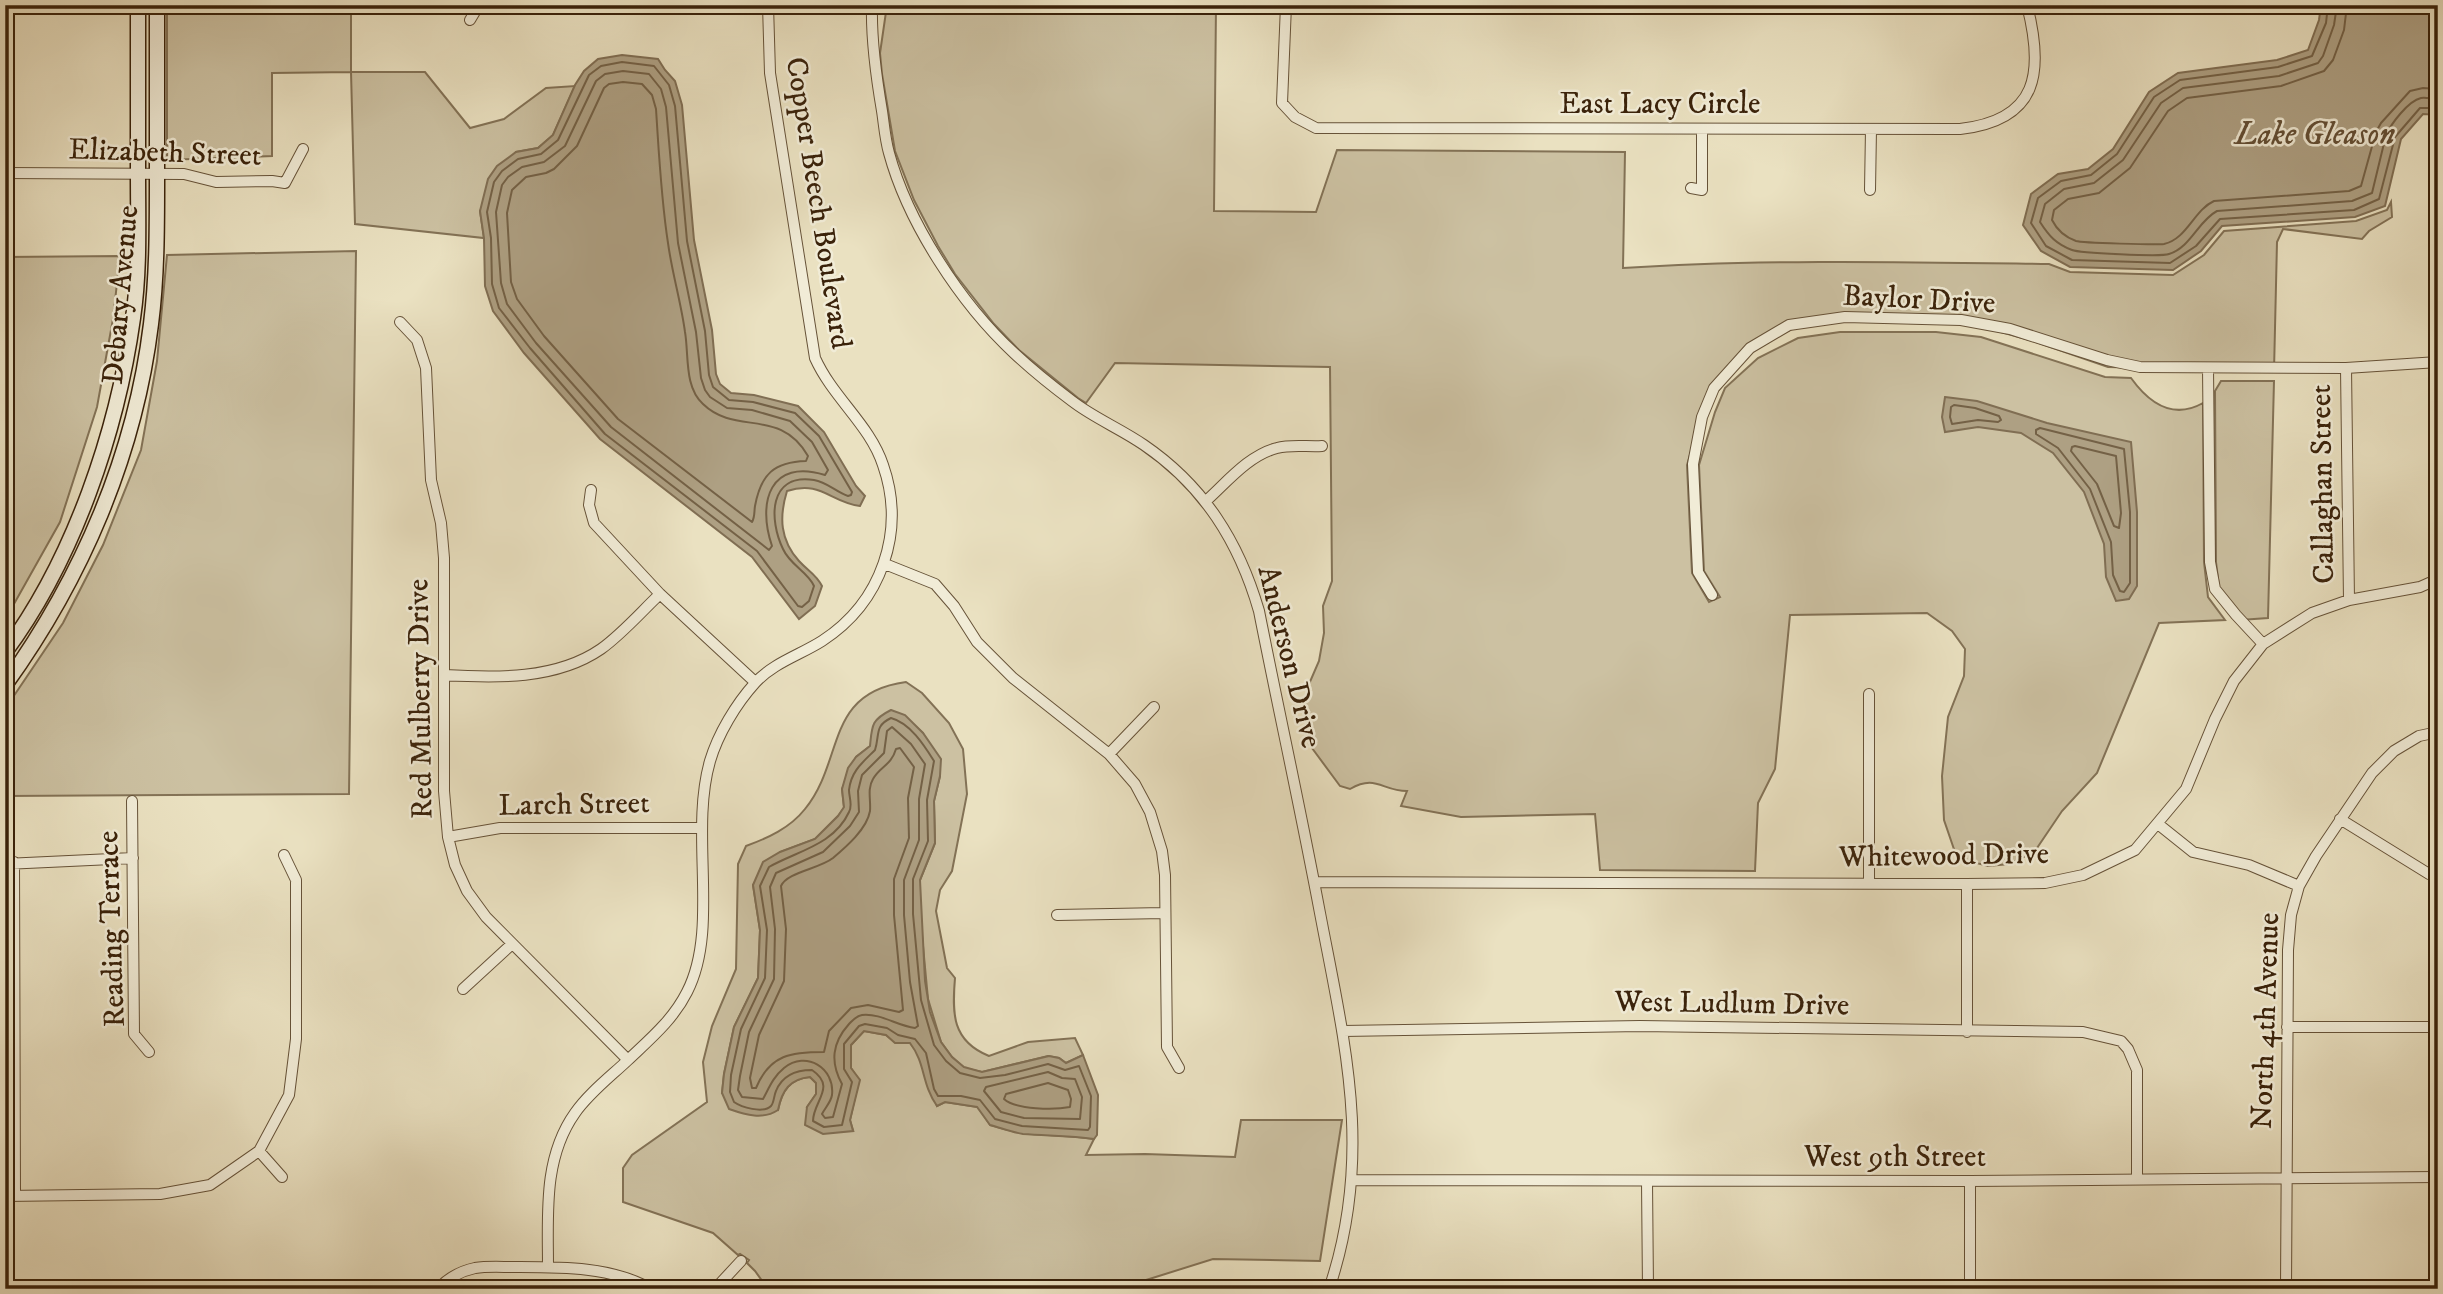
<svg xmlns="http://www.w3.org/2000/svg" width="2443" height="1294" font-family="'IM FELL DW Pica',serif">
  <rect width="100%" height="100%" fill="#eae1c1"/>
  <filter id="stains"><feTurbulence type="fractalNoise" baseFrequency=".00286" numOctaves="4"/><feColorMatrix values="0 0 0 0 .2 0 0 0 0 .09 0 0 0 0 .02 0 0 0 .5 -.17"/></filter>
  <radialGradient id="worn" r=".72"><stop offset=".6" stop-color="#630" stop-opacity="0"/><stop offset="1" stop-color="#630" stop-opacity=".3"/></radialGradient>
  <!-- green -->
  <path fill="#ccc1a2" stroke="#837256" stroke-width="2" d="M167 5H351V72H425L470 128 504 119 546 88 575 86 553 135 538 148 516 152 480 211 484 238 355 224 351 72 272 73V156L167 160Z
    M887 5H1216L1214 211 1316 212 1337 150 1625 152 1623 268C1765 259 1907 262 2049 264L2070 272 2173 275 2204 255 2224 231 2356 221 2387 210 2391 202 2392 217 2369 231 2362 239 2283 229 2277 242 2274 371 2108 367 2033 341 1983 327 1936 321 1840 322 1796 327 1751 349 1703 410 1687 465 1692 573 1709 602 1720 597 1704 571 1699 465 1715 412 1725 388 1758 358 1798 338 1840 332H1936L1981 337 2105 377 2131 378C2149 403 2173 420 2203 403L2204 562 2208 597 2225 620 2159 623 2097 773 2062 811 2035 851 2010 864 1988 866 1957 858 1944 820 1942 776 1948 717 1964 676 1965 649 1952 631 1927 613 1790 615 1775 769 1758 803 1755 871 1600 870 1595 814 1461 817 1401 806 1407 791C1382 791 1376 774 1350 789L1340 786 1309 744 1305 705 1309 684 1319 661 1324 633 1323 606 1332 581 1330 367 1115 363 1086 403 1078 398 1019 350 994 324 955 274 938 246 914 200 895 151 882 74 880 53Z
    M356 251 349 794 5 796V709L63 623 103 545 141 450 157 361 167 255Z
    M120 256 113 319 97 407 60 522 5 620V257Z
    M2221 381H2274L2268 618 2240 620 2220 595 2216 562 2215 391Z
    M906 682 922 693 949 723 963 749 967 794 952 871 940 890 936 911 947 968 955 978C952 1014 952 1041 989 1056L1028 1042 1075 1038 1083 1055 1066 1063 1059 1058 1048 1056 982 1072 964 1068 952 1057 941 1042 928 999 920 914V880L935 843 934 801 940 776 923 733 914 725 870 746 856 757 842 789 844 808 838 816 815 839 780 852 753 885 760 930 758 978 734 1027 724 1074 722 1093 778 1110C782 1090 790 1079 810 1077L816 1083V1094L807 1107 853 1130 850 1120 859 1080 851 1068V1045L864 1031 886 1035 896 1043H910L920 1056 937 1106 945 1102 978 1107 990 1125C1001 1128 1012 1132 1023 1133 1047 1136 1070 1135 1094 1139L1086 1155 1145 1154 1235 1157 1241 1120H1342L1320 1261 1213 1259 1143 1281 1130 1289H768L755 1271 747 1263 749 1260 740 1254 738 1255 713 1233 623 1202V1168L632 1155 707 1102 703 1062 712 1026 736 969 738 864 746 846C768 838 790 828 805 809 845 760 824 693 906 682Z"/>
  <!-- water -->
  <path fill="#aea083" stroke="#806e53" stroke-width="2" d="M2321 5H2438V115L2423 114 2401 139 2385 206 2355 217 2222 226 2201 251 2173 270 2070 267 2041 251 2023 225 2031 194 2058 174 2088 169 2113 149 2149 92 2178 73 2277 60 2308 50 2319 20Z
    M622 55 658 59 665 70 675 81 682 105 694 240 712 330 716 374 720 384 731 393 754 395 798 406 824 432 856 486 865 496 860 506C830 502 821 480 787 491 779 517 780 540 799 561 808 571 816 574 822 586L815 606 799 619 752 557 600 439 524 353 493 311 485 286 484 238 480 211 488 179 497 166 516 152 538 148 553 135 575 85 584 71 598 59Z
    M1945 397 1977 401 2047 423 2131 442 2137 512V586L2129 599 2116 601 2106 577 2104 544 2084 492 2053 453 2021 433 1978 427 1945 432 1942 417Z
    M891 710 905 715 923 733 941 759 940 776 934 801 935 843 920 880 925 981 930 1012 941 1042 952 1057 964 1067 982 1072 1049 1056 1059 1058 1066 1063 1083 1055 1098 1095 1097 1135 1094 1139C1070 1135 1047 1136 1023 1134 1012 1132 1001 1128 990 1125L977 1107 945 1102 937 1106C921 1083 926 1064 910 1043H895L886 1035 864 1031 851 1045V1068L860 1080 850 1120 853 1131 823 1134 805 1125 807 1107 816 1094V1083L810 1077C790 1079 782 1090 778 1110 763 1120 746 1115 729 1109L722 1093 724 1074 734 1027 758 978 760 930 753 885 763 862 780 852 815 839 838 816 844 807 842 789 848 768 856 757 870 746C872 726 871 720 891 710Z"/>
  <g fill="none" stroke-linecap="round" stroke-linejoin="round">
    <!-- shore -->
    <path stroke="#746146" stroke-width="2" d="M2328 5 2326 23 2312 56 2278 67 2180 80 2154 97 2117 154 2091 175 2061 181 2038 198 2031 223 2046 246 2072 260 2170 263 2196 246 2220 219 2354 210 2379 199 2395 137 2420 108H2438
      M2337 5 2334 25 2323 56 2318 63 2279 76 2183 88 2161 103 2123 160 2094 183 2064 189 2045 204 2040 222C2049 236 2056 244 2072 250 2079 253 2161 257 2169 254 2191 247 2198 221 2217 211L2352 201 2372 193 2386 135C2391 124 2408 101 2421 98 2426 97 2432 99 2438 99
      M2347 5 2344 30 2333 60 2324 71 2281 86 2187 98 2168 111 2130 168 2099 193 2068 199 2054 210 2052 220C2057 230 2065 237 2076 241 2082 243 2158 245 2164 244 2187 239 2194 210 2214 201L2349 191 2361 186 2376 132 2381 123 2410 91 2423 88 2438 89
      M622 62 654 66 669 85 675 106 687 241 705 331 709 375 713 387 729 400 753 402 795 413 819 436 852 492 851 495 848 496C836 492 827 482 814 480 768 473 769 520 783 549 790 565 808 572 814 586L809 601 802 607 798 606 757 551 605 434 530 348 499 308 492 284 491 238 487 212 494 182 502 171 518 159 541 154 558 140 589 75 601 66Z
      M623 71 649 74 661 89 666 107 678 243 696 332 701 378 705 390 710 397 727 408 752 410 790 421 812 442 828 470 825 475C770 458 757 502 772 546L769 550 611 427 536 343 507 304 501 283 496 212 502 185 508 177 522 167 544 162 565 146 596 81 605 74Z
      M623 82 642 84 652 95 656 109C659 154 661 198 668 243 672 273 681 302 685 332 689 355 684 387 703 404 736 436 780 407 808 456L806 461C774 462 761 474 755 506 754 512 755 517 752 522L618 419 544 336 517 299 511 282 507 213 512 190 526 177 546 173 554 169 577 146 604 88 609 84Z
      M1954 405 1975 408 1999 416 2001 420 1998 422 1978 420 1952 424 1950 417 1951 407Z
      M2040 428 2124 449 2130 512V583L2124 592 2120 591 2113 575 2111 542 2090 489 2058 448 2036 434V430Z
      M2075 446 2116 456 2121 513 2119 528 2114 526 2097 484 2071 451 2072 447Z
      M891 718C910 723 924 745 934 761L927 800 928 841 913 879V914L921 1000 934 1045 946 1061 960 1073 980 1078 1005 1075 1048 1064 1065 1070 1079 1066 1091 1096 1090 1127 1088 1130 1022 1126 995 1119 980 1100 961 1096H938L934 1089 926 1053 915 1039 898 1035 887 1028 865 1024 859 1026 844 1044V1069L852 1082 842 1125 824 1127 813 1121C813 1101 837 1087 812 1070 796 1070 782 1076 776 1091 774 1095 774 1103 771 1106 763 1114 741 1107 734 1102L730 1092 731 1075 741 1029 765 978 767 930 760 886 769 867C797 851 834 845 849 812 853 805 849 798 849 790 851 771 863 762 875 750 880 735 874 726 891 718Z
      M892 727 911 744 925 764 919 799V840L904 880V915L910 982 918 1026 915 1028C897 1026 881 1013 862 1015 856 1016 853 1020 849 1024 832 1043 830 1062 842 1084L833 1117 825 1118 822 1114C825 1108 831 1102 832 1095 835 1068 806 1050 784 1068 773 1077 769 1088 763 1099L742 1097 738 1090 740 1076 749 1032 774 979 775 929 770 887 776 873 823 852 850 826 859 812 858 791 862 775 884 753 887 731Z
      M900 748 914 767 908 798 909 838 894 879V915L903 1010 899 1012 868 1005 851 1008 829 1031 824 1052C792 1052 770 1054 756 1088H752L750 1078 759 1035 784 981 786 929 781 886C787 872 819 869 833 858 846 847 867 829 870 811 871 800 867 789 873 779 880 766 891 766 896 749Z
      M1048 1072 1062 1078 1075 1079 1082 1097 1080 1119 1024 1118 1001 1112 984 1091 986 1087Z
      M1048 1083 1068 1090 1071 1099 1070 1107C1055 1110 1016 1110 1004 1099L1006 1094Z"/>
    <!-- street casing -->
    <g stroke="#665238" stroke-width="12">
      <path id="street" d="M872 5C871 41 876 76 882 111 884 124 885 139 889 153 908 223 961 304 1014 353 1032 370 1052 386 1072 401 1094 418 1121 429 1144 445 1204 486 1239 542 1259 611 1279 712 1301 812 1320 913 1345 1045 1374 1155 1329 1289
        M1286 5 1282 103 1295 117 1316 128 1960 129C2039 120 2044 72 2027 5
        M470 20 479 5
        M5 173 184 174 216 182 272 181 285 183 303 149
        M1691 188 1702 190V129
        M1870 190 1871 129
        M400 322 417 340 426 368 431 480 441 523 444 558V791L448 837 455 865 467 891 486 917 628 1060
        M2208 368 2210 562 2215 589 2236 615 2263 644
        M2346 368 2349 600
        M591 490 589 505 594 523 660 594 755 682
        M1206 501C1227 482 1249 455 1277 448 1291 444 1308 447 1322 446
        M885 564 935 584 954 606 977 642 1013 678 1109 754 1135 784 1150 812 1162 851 1165 875 1167 1047 1179 1068
        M1712 595 1698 572 1693 464 1702 417 1714 388 1750 348 1789 325 1845 317 1961 320 2010 329 2107 360 2140 367 2346 368 2438 362
        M444 675C496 678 556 680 601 649 622 634 641 612 660 594
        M1109 754 1154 707
        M132 801 134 1034 149 1052
        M2340 819 2429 874 2438 876
        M2158 824 2193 852 2249 865 2299 886
        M448 837 500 828H701
        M14 862 15 1195
        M5 864 133 858
        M1314 882 1967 884 2045 883 2083 875 2135 850 2186 789 2215 719 2234 681 2263 644 2312 613 2349 600 2420 587 2438 579
        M1869 883V694
        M1967 884V1032
        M1057 915 1164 913
        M463 989 512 944
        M2287 1027H2438
        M1343 1031 1640 1026 2083 1032 2121 1041 2128 1049 2137 1070V1180
        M259 1151 282 1177
        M1352 1180 1970 1181 2438 1177
        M1647 1181 1648 1289
        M1970 1181V1289
        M5 1196 160 1194 210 1185 259 1151 289 1095 296 1039V880L284 855
        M548 1267C548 1214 543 1158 575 1113 589 1093 610 1077 628 1060 650 1039 673 1020 687 992 720 928 689 834 710 761 718 734 736 704 755 683 773 663 800 655 822 641 882 602 906 531 883 465 870 425 833 398 815 358L770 73 768 5
        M438 1289C448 1278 461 1271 475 1268 487 1266 501 1267 513 1267 559 1267 611 1266 651 1289
        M715 1289 741 1261
        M2286 1289 2288 950 2291 915 2299 886 2316 856 2372 773 2394 751 2419 736 2438 732"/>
    </g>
    <!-- secondary casing -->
    <g stroke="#3a220a" stroke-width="17">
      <path id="secondary" d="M5 652C74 559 117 432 133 318 140 271 138 223 138 175 138 118 138 62 138 5
        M5 685C82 578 135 455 151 324 157 277 157 228 157 181 157 122 157 64 157 5"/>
    </g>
    <!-- street -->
    <use href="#street" stroke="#f1ecd7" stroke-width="10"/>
    <!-- secondary -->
    <use href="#secondary" stroke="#f1ecd7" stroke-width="14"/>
  </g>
  <g text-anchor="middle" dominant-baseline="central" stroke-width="5" stroke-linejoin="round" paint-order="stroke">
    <!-- street labels -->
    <g font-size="30" fill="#3a220a" stroke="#f1ecd7">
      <text x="1660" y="104">East Lacy Circle</text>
      <text transform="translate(165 153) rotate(2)">Elizabeth Street</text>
      <text transform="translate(818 203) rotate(81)">Copper Beech Boulevard</text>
      <text transform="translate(121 295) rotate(-85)">Debary Avenue</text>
      <text transform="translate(1919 300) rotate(3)">Baylor Drive</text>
      <text transform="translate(2323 484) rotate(-91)">Callaghan Street</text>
      <text transform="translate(1289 657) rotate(76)">Anderson Drive</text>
      <text transform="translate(421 699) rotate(-91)">Red Mulberry Drive</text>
      <text transform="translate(574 805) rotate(-1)">Larch Street</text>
      <text transform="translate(1944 856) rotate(-1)">Whitewood Drive</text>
      <text transform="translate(112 929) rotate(-92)">Reading Terrace</text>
      <text transform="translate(1732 1004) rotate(1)">West Ludlum Drive</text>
      <text transform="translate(2266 1021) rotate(-88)">North 4th Avenue</text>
      <text x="1895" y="1157">West 9th Street</text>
    </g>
    <!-- water labels -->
    <g font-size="32" font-style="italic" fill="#634e34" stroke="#f1ecd7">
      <text x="2315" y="135">Lake Gleason</text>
    </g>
  </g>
  <!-- margin -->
  <rect width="2443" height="1294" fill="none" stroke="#eae1c1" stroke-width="28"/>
  <rect x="7" y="7" width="2429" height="1280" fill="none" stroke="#3a220a" stroke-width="3.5"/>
  <rect x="14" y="14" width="2415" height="1266" fill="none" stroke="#3a220a" stroke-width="2"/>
  <rect width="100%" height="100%" filter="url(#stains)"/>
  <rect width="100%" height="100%" fill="url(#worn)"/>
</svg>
